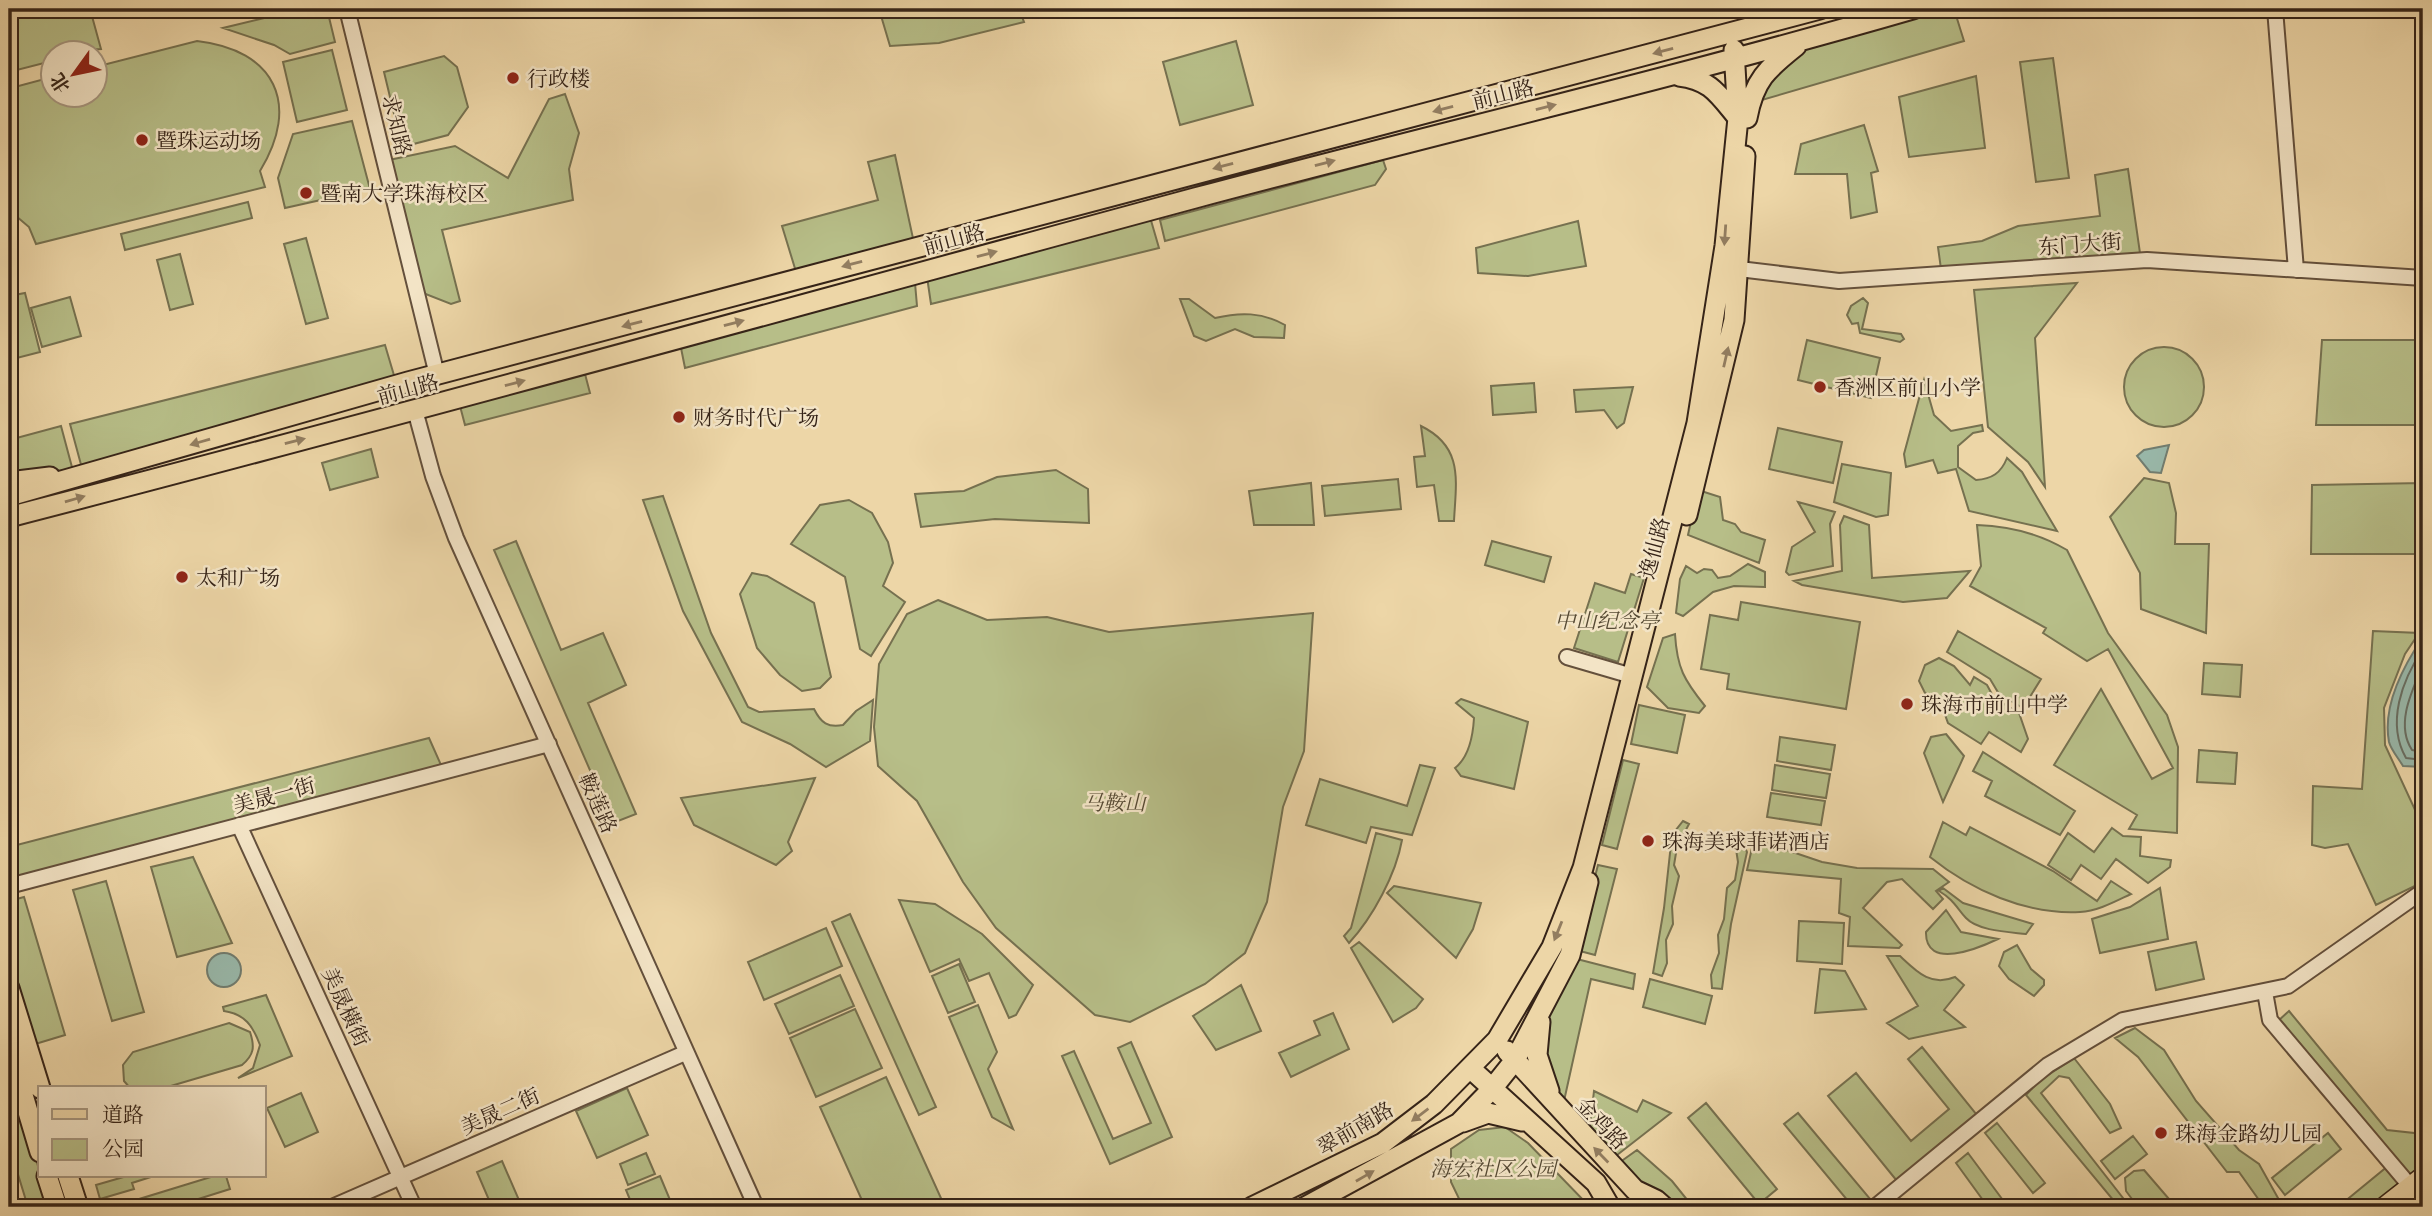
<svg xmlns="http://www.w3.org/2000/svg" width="2432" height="1216" font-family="'Libre Caslon Text','Noto Serif SC',serif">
  <rect width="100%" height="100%" fill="#edd6a7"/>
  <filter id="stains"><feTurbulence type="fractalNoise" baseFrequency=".00286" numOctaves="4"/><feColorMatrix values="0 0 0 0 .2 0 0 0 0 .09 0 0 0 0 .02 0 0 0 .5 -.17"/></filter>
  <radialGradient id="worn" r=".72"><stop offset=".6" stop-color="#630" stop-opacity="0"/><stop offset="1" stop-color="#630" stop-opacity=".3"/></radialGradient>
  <!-- green -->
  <path fill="#b7be88" stroke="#767150" stroke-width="2" d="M9 9H90L101 49 52 52V61L9 72Z
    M302 9H327L335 42 290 54 274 45 223 28Z
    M879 9H1019L1024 22 939 43 890 46Z
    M1937 9H1954L1964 41 1755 102 1761 87 1806 47Z
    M197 41C275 50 301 104 260 171L265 187 36 244 29 227 9 210 11 88 52 77V94H94L95 67Z
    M1236 41 1253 105 1180 125 1163 62Z
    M332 50 347 110 297 122 283 62Z
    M444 56 457 67 468 107 448 135 402 147 384 72Z
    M2053 58 2069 178 2036 182 2020 62Z
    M1976 76 1985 148 1909 157 1899 97Z
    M565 94 579 133 569 169 573 200 442 230 460 301 451 304 423 293 389 160 455 146 508 178 549 99Z
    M352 121 370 189 285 208 278 178 293 134Z
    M1864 125 1878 171 1871 173 1877 212 1851 218 1847 174H1795L1801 144Z
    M895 155 914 243 797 275 782 226 878 200 868 162Z
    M1383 160 1386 169 1375 185 1165 241 1160 220Z
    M2128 169 2140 253 1941 269 1938 247 1982 241 2018 226 2100 216 2095 175Z
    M248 202 252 218 125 250 121 234Z
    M1150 217 1159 248 931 304 927 277Z
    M1578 221 1586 266 1528 276 1478 273 1476 248Z
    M306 238 328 318 306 324 284 244Z
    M180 254 193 304 170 310 157 260Z
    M915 283 917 306 685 368 680 343Z
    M2077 283 2035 338 2045 487 2028 462 1988 427 1974 290Z
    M25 293 40 352 9 360V296Z
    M70 297 81 336 42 347 31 308Z
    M1863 298 1868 303 1862 329 1901 334 1904 339 1900 342 1860 333 1858 323 1852 324 1847 315 1851 306Z
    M1180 299H1189L1215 318C1240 312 1262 312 1285 325L1284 338 1254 337 1235 329 1206 341 1194 336Z
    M1807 340 1880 358 1871 398 1798 380Z
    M2322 340H2423V425H2316Z
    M385 345 396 382 83 472 70 424Z
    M2124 387a40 40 0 1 1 80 0a40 40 0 1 1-80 0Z
    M585 374 590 393 465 425 460 406Z
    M1924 380 1934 415 1951 431 1982 425 1983 431 1973 433 1958 446V467L1976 480C1992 479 2001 473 2007 458L2022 472 2057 531 1969 511 1956 469 1938 473 1933 460 1906 467 1904 454Z
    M1534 383 1536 412 1493 415 1491 386Z
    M1633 387 1624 423 1617 428 1604 410 1576 412 1574 390Z
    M61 426 73 471 25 470 9 475V440Z
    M1421 426C1464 447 1456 481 1454 521H1439L1434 485 1417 487 1414 457 1425 456Z
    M1778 428 1842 442 1833 483 1769 469Z
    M371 449 378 477 330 490 322 463Z
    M1842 464 1891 473 1888 515 1876 517 1834 502Z
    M1056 470 1088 489 1089 523 995 519 921 527 915 494 964 491 997 477Z
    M2144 478 2169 483 2176 513 2175 544H2209L2206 633 2141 609 2140 573 2110 517Z
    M1398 479 1401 509 1325 516 1322 486Z
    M1311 483 1314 525H1254L1249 491Z
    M2423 483V554H2311L2312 485Z
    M1698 490 1720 497 1723 520 1735 524 1741 532 1765 540 1759 563 1688 535Z
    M663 496 711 633 748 707 759 712 814 709C821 723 828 728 843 725L856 711 873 700 870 741 826 767 790 744 742 722 683 611 643 500Z
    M849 500 872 513 888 542 893 563 883 586 905 602 871 656 860 649 845 577 791 544 820 505Z
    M1798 502 1835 512 1830 524 1833 566 1789 575 1786 572 1792 547 1815 532Z
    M1844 516 1869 525 1872 578 1970 571 1947 598 1903 602 1802 585 1794 581 1842 571 1840 525Z
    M1977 525C2008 526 2040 534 2067 550L2108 633 2167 715 2178 747 2177 833 2129 829 2137 815 2054 765 2101 689 2152 779 2173 768 2108 649 2087 661 2043 633 2046 628 1970 586 1981 566Z
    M516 541 561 650 603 633 626 685 588 703 636 814 613 823 494 550Z
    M1492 541 1551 557 1544 582 1485 565Z
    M1748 564 1765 572V587L1734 586 1713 592 1683 616 1676 613 1680 579 1686 566 1697 573 1704 569 1712 570 1718 578 1730 576Z
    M752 573 767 576 814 603 831 677 820 688 802 691 780 675 757 648 740 594Z
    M1631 574 1644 578 1618 662 1574 648 1595 583 1625 593Z
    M938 600 987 620 1047 617 1109 632 1313 613 1304 751 1283 807 1267 902 1245 953 1205 984 1130 1022 1095 1015 996 928 963 882 917 801 878 766 874 727 879 664 907 614Z
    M1741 602 1860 622 1846 709 1727 689 1729 674 1701 669 1710 615 1738 620Z
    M1958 631 2041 679 2023 708 1999 694 1990 679 1947 652Z
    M2373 631 2419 633 2405 654 2384 708 2385 745 2423 827V882L2376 905 2348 844 2325 848 2312 845 2313 786 2362 789Z
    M1675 634C1677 668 1684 680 1705 706L1699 713 1668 708 1647 687 1663 638Z
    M1939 658 1954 666 1970 685 1974 677 1987 685 1994 698 2019 713 2028 739 2021 752 1989 732 1981 744 1948 723 1940 701 1925 693 1919 681 1925 665Z
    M2204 663 2242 665 2240 697 2202 694Z
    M1461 699 1528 722 1514 789 1461 776 1455 768C1469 757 1473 735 1474 718L1456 703Z
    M1639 705 1685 715 1677 753 1631 744Z
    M1946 734 1964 756 1943 802 1924 753 1931 737Z
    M1780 737 1835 745 1831 770 1777 761Z
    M429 738 441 765 9 879V847Z
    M2199 750 2237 753 2235 784 2197 782Z
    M1983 752 2075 811 2060 835 1985 796 1992 781 1973 771Z
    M1623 760 1639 764 1617 849 1602 845Z
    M1420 765 1435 768 1412 835 1371 827 1366 843 1306 825 1320 779 1407 806Z
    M1775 765 1830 774 1826 798 1772 790Z
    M815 778 788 842 792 851 776 865 694 825 681 798Z
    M1771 793 1825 801 1821 825 1767 817Z
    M1683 821 1689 824 1677 847 1674 865 1679 876 1672 906 1673 924 1666 940 1667 963 1662 976 1653 973 1664 908 1672 835Z
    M1943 822 1966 835 1970 827 2053 871 2097 901 2111 881 2131 894C2114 902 2098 911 2080 912 2026 915 1971 890 1930 857Z
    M2112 828 2123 836 2141 837 2140 856 2171 860 2170 867 2148 883 2116 859 2101 879 2081 865 2071 880 2048 865 2068 833 2094 852Z
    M1376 833 1402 840C1396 874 1373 917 1349 943L1344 936 1351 928Z
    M1740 835 1747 852 1731 924 1722 989 1712 988 1711 975 1719 953 1718 935 1724 919 1727 888 1735 880 1738 862 1734 836Z
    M1754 839 1822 862 1857 868 1933 869 1949 882 1936 891 1943 899 1933 909 1902 879 1887 882 1863 908 1902 945 1899 948 1848 946 1850 917 1839 913 1841 879 1747 870Z
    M193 857 232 943 177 957 151 867Z
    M1598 865 1617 869 1595 955 1576 950Z
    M106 881 144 1012 112 1021 73 890Z
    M1394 886 1481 903 1473 929 1456 958 1387 893Z
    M1943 888 1963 903 2033 924 2026 934C2009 932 1978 931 1966 918 1956 907 1954 900 1939 891Z
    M2160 888 2168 939 2100 953 2092 919 2130 907Z
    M24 897 65 1035 32 1045 9 967V901Z
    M899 900 935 904 982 934 1033 985 1016 1015 1009 1018 989 973 969 981 959 959 930 972Z
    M1946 910 1961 932 1998 939C1979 948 1925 971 1926 932Z
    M850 914 936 1107 919 1115 832 922Z
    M1799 921 1844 923 1842 964 1797 961Z
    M826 928 842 966 764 1000 748 962Z
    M1359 942 1423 999 1416 1008 1393 1022 1351 948Z
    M2196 942 2204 979 2156 990 2148 952Z
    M2017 945 2031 969 2044 980V985L2034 996 2009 979 1999 966 2004 952Z
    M1887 956H1900C1917 972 1931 987 1955 977L1964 985 1944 1010 1965 1027 1909 1039 1887 1023 1918 1006Z
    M1573 958 1635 974 1633 989 1591 979 1562 1110 1539 1035Z
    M959 964 975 1002 948 1013 932 976Z
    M1820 969 1845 971 1866 1009 1815 1013Z
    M840 975 854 1006 789 1034 775 1004Z
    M1650 979 1712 996 1705 1024 1643 1007Z
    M1241 985 1261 1031 1216 1050 1193 1016Z
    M266 995 292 1056 238 1078 253 1068 260 1045C253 1026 245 1014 224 1011L223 1007Z
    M978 1005 997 1052 988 1069 1013 1129 992 1117 949 1017Z
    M855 1009 882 1068 816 1097 790 1038Z
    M2289 1011 2387 1130 2423 1134V1172L2412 1181 2278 1021Z
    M1333 1013 1349 1049 1291 1077 1279 1053 1320 1035 1314 1021Z
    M229 1023 250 1032C255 1047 254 1055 242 1065L164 1088H130L124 1081 123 1065 133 1052Z
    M2135 1028 2164 1050 2196 1101 2239 1150 2259 1164 2283 1207H2264L2239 1172H2227L2138 1057 2115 1038Z
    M1131 1042 1172 1137 1110 1164 1062 1056 1074 1051 1113 1139 1151 1123 1118 1048Z
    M1922 1047 1977 1115 1897 1181 1828 1096 1856 1073 1911 1141 1949 1109 1908 1059Z
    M2074 1058 2110 1104 2121 1128 2110 1133 2069 1078 2059 1076 2041 1093 2130 1207H2119L2026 1095 2039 1081Z
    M9 1067 50 1207H28L9 1145Z
    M886 1077 945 1207H865L820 1107Z
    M627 1088 648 1135 597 1158 576 1111Z
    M1594 1091 1637 1112 1643 1100 1671 1113 1612 1159 1589 1135Z
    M301 1093 318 1132 285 1147 267 1108Z
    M1706 1103 1777 1189 1759 1204 1688 1118Z
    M1798 1113 1871 1200 1862 1207H1853L1784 1124Z
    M1997 1123 2045 1183 2033 1193 1985 1133Z
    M1505 1127 1528 1143 1590 1207H1463L1451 1182V1149L1479 1130Z
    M2328 1133 2341 1149 2285 1195 2272 1178Z
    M2133 1136 2147 1154 2115 1179 2101 1161Z
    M1637 1150 1672 1181 1693 1207H1670L1616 1165Z
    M646 1153 655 1174 628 1185 620 1164Z
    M1968 1153 2008 1207H1988L1956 1163Z
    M502 1161 522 1207H492L477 1172Z
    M2388 1166 2403 1185 2376 1207H2338Z
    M2144 1170 2169 1199 2171 1207H2138L2126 1191 2125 1178 2134 1171Z
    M127 1176H154L132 1183 134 1189 100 1199 96 1185Z
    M214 1176H226L230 1189 173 1207H139L136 1200Z
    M660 1176 673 1207H633L626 1190Z"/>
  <!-- water -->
  <path fill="#99b9ab" stroke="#717d70" stroke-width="2" d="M2169 445 2161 473 2150 472 2137 456 2144 450Z
    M2423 637V767L2403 766C2399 759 2391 750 2389 742 2382 705 2404 665 2423 637Z
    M207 970a17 17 0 1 1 34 0a17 17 0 1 1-34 0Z"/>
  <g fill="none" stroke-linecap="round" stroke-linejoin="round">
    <!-- shore -->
    <path stroke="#686e62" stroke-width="2" d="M2423 649C2402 680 2386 723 2406 758L2423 760
      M2423 665C2412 691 2395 724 2412 750L2423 752"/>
    <!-- minor casing -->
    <g stroke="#64503c" stroke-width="18">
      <path id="minor" d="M347 9 437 375
        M2275 9 2296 270
        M1739 269 1839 281 2147 260 2423 278
        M415 410 433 476 456 538 756 1207
        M1567 657 1632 676
        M239 825 414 1207
        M9 886 549 744
        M2265 992 2270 1020 2411 1187
        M332 1207 685 1053
        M1875 1207 2048 1065 2123 1020 2288 986 2423 891"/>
    </g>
    <!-- major casing -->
    <g stroke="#362418" stroke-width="23">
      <path id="major" d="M1679 76C1711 80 1718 94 1738 118
        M1747 118C1754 80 1767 69 1796 46
        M9 482 50 477
        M9 496 408 382 1820 9
        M1687 515 1734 320 1745 156
        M9 517C405 415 799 305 1195 198 1434 134 1675 78 1913 9
        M9 988 40 1088
        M1540 1022 1537 1055 1549 1091
        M9 1048 40 1152
        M1507 1051 1635 1190 1656 1200 1664 1207
        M1471 1069 1596 1183 1610 1207
        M1463 1122 1488 1113 1522 1121
        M47 1176 57 1207
        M68 1176 78 1207
        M1252 1207 1383 1143 1434 1104 1497 1040 1552 947 1583 868 1697 423 1725 246 1738 118 1734 50
        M1305 1207 1459 1123 1491 1090 1515 1060 1570 955 1588 882"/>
    </g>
    <!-- highway casing -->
    <g stroke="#362418" stroke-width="24">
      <path id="highway" d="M2386 1207 2423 1178"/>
    </g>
    <!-- minor -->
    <use href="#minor" stroke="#f3e4c6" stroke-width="14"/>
    <!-- major -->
    <use href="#major" stroke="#edd6a7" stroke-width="19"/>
    <!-- highway -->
    <use href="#highway" stroke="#edd6a7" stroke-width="21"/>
    <!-- rail casing -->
    <g stroke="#362418" stroke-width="6">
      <path id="rail" d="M2410 1207 2423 1196"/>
    </g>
    <!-- rail -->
    <use href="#rail" stroke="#f3e4c6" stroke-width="3.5" stroke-dasharray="10" stroke-linecap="butt"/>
  </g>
  <!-- one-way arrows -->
  <defs><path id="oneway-solid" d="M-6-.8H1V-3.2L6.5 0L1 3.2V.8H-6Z" transform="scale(1.75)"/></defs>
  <g fill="#927d60">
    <use href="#oneway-solid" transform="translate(1663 51) rotate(165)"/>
    <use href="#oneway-solid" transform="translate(1546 107) rotate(-14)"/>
    <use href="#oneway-solid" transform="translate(1443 109) rotate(165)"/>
    <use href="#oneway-solid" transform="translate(1325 163) rotate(-15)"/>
    <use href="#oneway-solid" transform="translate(1223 166) rotate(165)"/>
    <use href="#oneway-solid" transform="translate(1725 235) rotate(94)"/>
    <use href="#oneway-solid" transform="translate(987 254) rotate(-15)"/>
    <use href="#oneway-solid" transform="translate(852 264) rotate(165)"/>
    <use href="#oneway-solid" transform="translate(734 323) rotate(-15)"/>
    <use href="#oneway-solid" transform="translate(632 324) rotate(165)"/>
    <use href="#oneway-solid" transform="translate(1726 357) rotate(-77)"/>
    <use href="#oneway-solid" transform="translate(515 383) rotate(-15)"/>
    <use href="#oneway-solid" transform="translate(295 441) rotate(-14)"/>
    <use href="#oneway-solid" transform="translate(200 442) rotate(164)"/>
    <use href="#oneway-solid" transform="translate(75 499) rotate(-16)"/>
    <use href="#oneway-solid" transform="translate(1558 931) rotate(112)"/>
    <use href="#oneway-solid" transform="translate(1420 1115) rotate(143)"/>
    <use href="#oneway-solid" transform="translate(1601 1155) rotate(-134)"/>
    <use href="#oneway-solid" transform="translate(1365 1176) rotate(-30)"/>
  </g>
  <!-- markers -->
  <g fill="#8f2418" stroke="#f3e4c6" stroke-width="2.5">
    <circle cx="513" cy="78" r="7"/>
    <circle cx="142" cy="140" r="7"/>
    <circle cx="306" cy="193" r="7"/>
    <circle cx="1820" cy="387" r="7"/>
    <circle cx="679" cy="417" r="7"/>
    <circle cx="182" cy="577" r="7"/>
    <circle cx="1907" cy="704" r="7"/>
    <circle cx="1648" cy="841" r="7"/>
    <circle cx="2161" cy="1133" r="7"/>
  </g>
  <g text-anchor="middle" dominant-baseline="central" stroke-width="5" stroke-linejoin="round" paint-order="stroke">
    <!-- poi labels -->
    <g font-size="21" fill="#362418" stroke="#f3e4c6" text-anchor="start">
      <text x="527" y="78">行政楼</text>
      <text x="156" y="140">暨珠运动场</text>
      <text x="320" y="193">暨南大学珠海校区</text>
      <text x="1834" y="387">香洲区前山小学</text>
      <text x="693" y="417">财务时代广场</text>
      <text x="196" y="577">太和广场</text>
      <text x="1921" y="704">珠海市前山中学</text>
      <text x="1662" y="841">珠海美球菲诺酒店</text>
      <text x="2175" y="1133">珠海金路幼儿园</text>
    </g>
    <!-- street labels -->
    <g font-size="21" fill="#362418" stroke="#f3e4c6">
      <text transform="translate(1503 94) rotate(-14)">前山路</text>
      <text transform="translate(397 125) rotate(76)">求知路</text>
      <text transform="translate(954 239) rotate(-15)">前山路</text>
      <text transform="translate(2080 244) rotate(-4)">东门大街</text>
      <text transform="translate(408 389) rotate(-15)">前山路</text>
      <text transform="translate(1654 548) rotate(-75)">逸仙路</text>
      <text transform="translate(274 795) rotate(-15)">美晟一街</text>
      <text transform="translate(598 803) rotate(66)">鞍莲路</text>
      <text transform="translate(346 1007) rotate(65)">美晟橫街</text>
      <text transform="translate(500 1111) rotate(-24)">美晟二街</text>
      <text transform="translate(1602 1123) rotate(46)">金鸡路</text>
      <text transform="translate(1355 1128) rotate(-30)">翠前南路</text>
    </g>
    <!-- park labels -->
    <g font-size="21" font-style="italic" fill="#564a34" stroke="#f3e4c6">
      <text x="1607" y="620">中山纪念亭</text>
      <text x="1114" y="802">马鞍山</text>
      <text x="1493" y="1168">海宏社区公园</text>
    </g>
  </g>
  <!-- margin -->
  <rect width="2432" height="1216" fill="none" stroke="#edd6a7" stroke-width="35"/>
  <rect x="10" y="10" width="2411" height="1195" fill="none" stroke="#362418" stroke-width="3.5"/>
  <rect x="18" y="18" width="2397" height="1181" fill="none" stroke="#362418" stroke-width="2"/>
  <!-- legend -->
  <rect x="38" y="1086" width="228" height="91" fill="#f3e4c6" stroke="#a79780" stroke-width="2"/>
  <rect x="52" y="1109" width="35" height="10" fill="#edd6a7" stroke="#a79780" stroke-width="2"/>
  <text x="102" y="1122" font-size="21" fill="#362418">道路</text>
  <rect x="52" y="1139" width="35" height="21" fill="#b7be88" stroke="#a79780" stroke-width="2"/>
  <text x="102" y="1156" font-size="21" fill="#362418">公园</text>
  <!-- north arrow -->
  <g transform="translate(74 74) rotate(237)"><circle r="33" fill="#f3e4c6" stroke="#a79780" stroke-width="2"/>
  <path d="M0-5L12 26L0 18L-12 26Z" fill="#8f2418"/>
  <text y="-10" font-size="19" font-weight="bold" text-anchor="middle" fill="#362418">北</text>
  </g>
  <rect width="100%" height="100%" filter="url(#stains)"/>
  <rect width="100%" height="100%" fill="url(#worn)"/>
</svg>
